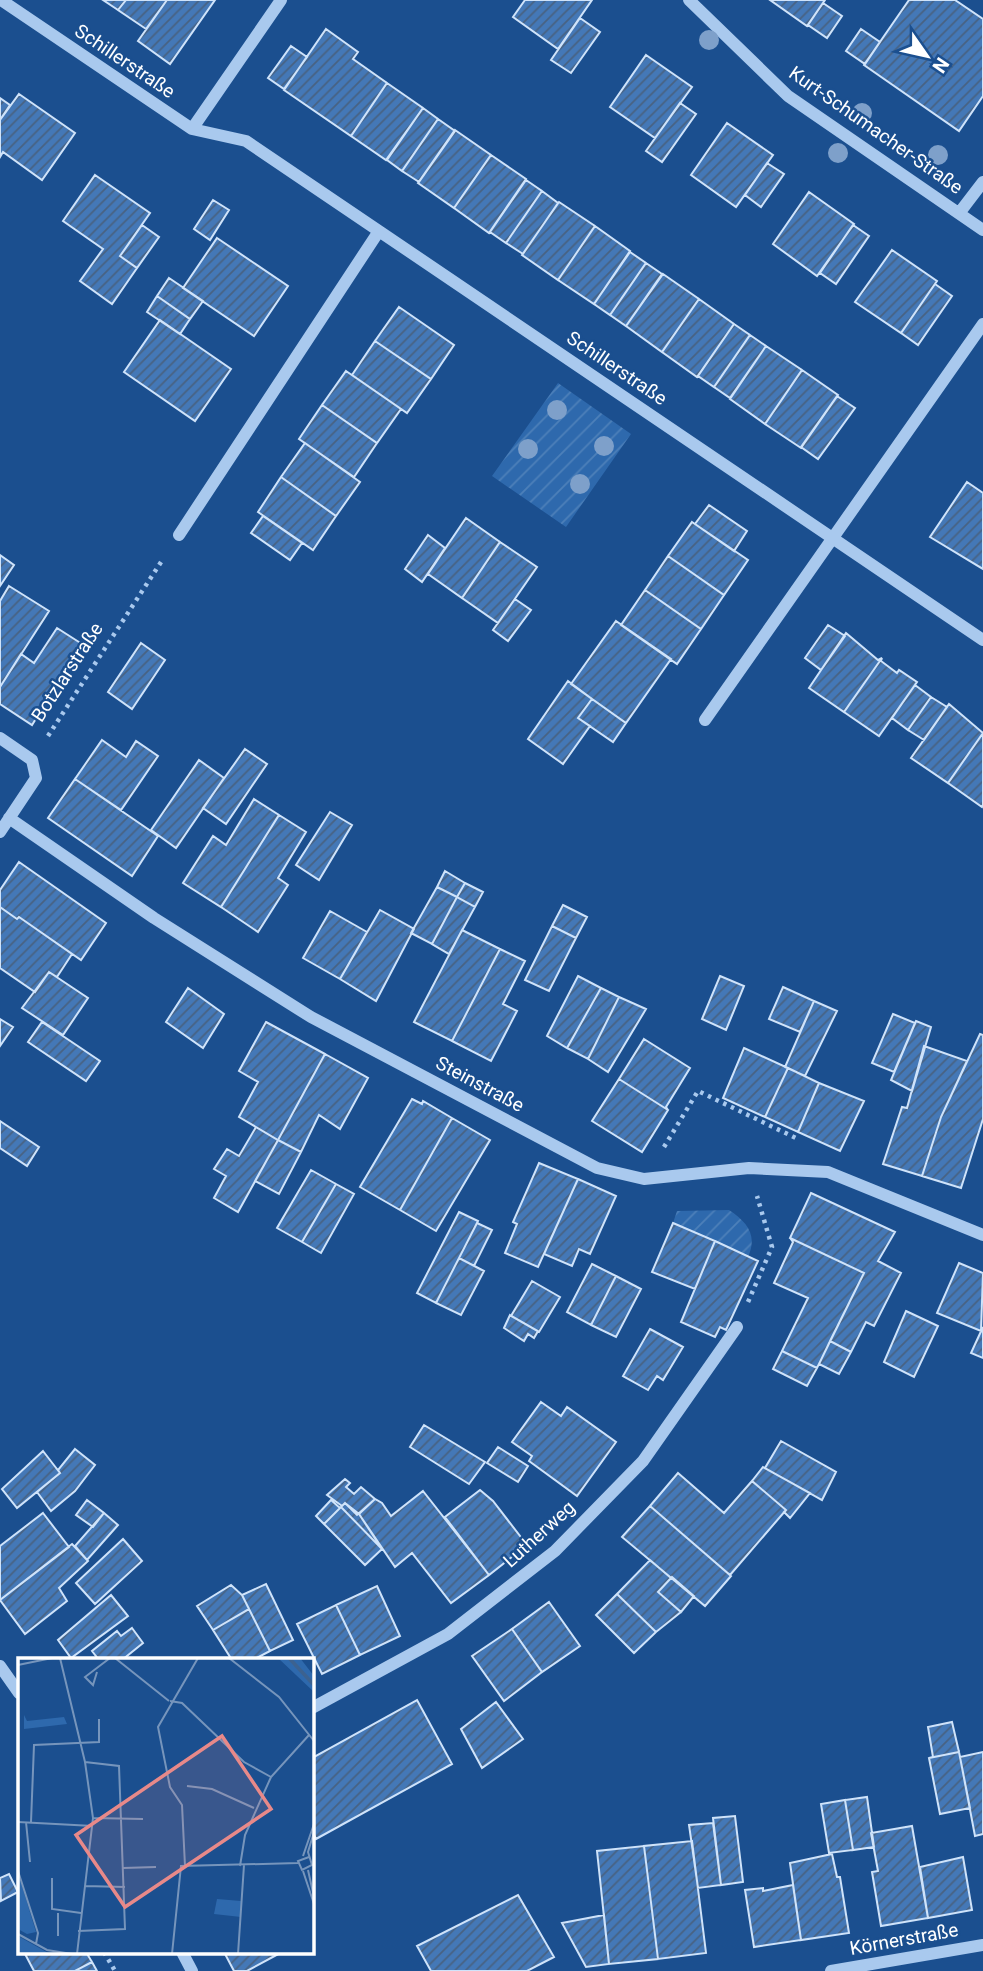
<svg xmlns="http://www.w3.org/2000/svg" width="983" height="1971" font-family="Roboto,sans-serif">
  <defs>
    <pattern id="garden-furrows" width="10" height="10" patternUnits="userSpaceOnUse" patternTransform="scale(1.75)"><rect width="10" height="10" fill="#2e69ad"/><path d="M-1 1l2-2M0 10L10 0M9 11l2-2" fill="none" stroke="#4d80b9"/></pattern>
    <pattern id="building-hatch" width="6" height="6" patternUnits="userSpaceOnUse" patternTransform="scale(1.75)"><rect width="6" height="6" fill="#4478b7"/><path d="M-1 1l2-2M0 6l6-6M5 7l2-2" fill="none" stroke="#486282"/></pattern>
  </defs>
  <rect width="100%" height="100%" fill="#1b4f8f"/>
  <!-- garden -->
  <path fill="url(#garden-furrows)" d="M558 383 631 434 566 527 492 476Z
    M729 1210C747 1222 758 1235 748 1257L673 1223 677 1211Z"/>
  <!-- building -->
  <path fill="url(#building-hatch)" stroke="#cfe3fa" stroke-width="2" d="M103 0H126L118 10Z
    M126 0H167L146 29 118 10Z
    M167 0H215L170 64 138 41Z
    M525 0H592L558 49 513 17Z
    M770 0H825L807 26Z
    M909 0H955L983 19V96L959 131 864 65Z
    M823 3 842 16 827 38 808 25Z
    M580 18 600 32 571 73 551 60Z
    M326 29 358 52 353 59 387 83 351 136 284 90Z
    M861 29 880 42 865 64 846 51Z
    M291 46 307 57 284 89 268 78Z
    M646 55 692 87 655 138 610 107Z
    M387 83 423 108 386 160 351 136Z
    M19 94 75 133 42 180 3 152 0 157V120Z
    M0 98 10 105 0 120Z
    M680 103 696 114 662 162 646 151Z
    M423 108 438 119 402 171 387 160Z
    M438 119 455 131 419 182 402 171Z
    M727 123 773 155 736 207 691 175Z
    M455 130 491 155 454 208 418 183Z
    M491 155 526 179 489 233 454 208Z
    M767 163 784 174 761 207 745 195Z
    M95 175 150 213 120 256 137 268 112 304 80 281 103 249 63 221Z
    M526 180 542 191 506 243 490 232Z
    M542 191 558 203 523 254 506 243Z
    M809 192 854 224 817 276 773 244Z
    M213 200 229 210 210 240 194 229Z
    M559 202 595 226 558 280 522 255Z
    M142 225 159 237 137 268 120 256Z
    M853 225 869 236 836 284 820 273Z
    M595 226 630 251 594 304 558 280Z
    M217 238 288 286 254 336 183 288Z
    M892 250 937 281 901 333 855 302Z
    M630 252 646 263 610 315 594 304Z
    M646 263 662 274 626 326 610 315Z
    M663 274 699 299 662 352 626 326Z
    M169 278 203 301 190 319 157 296Z
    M935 284 952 296 918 345 901 333Z
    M157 296 190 319 180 334 147 312Z
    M699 299 734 324 697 377 662 352Z
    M399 307 454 345 431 379 375 341Z
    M160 320 231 369 195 421 124 372Z
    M734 324 750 335 714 387 698 376Z
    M750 335 766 346 730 398 714 387Z
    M375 341 431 379 407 413 352 375Z
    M766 346 802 370 765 424 730 399Z
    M802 370 838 395 801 448 765 424Z
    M346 371 401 409 377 443 322 405Z
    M837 396 855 408 818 459 801 447Z
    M322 405 377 443 354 477 299 439Z
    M305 443 360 482 336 516 281 477Z
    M281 477 336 516 313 550 258 512Z
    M967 482 983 493V569L930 537Z
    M709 505 747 531 734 551 695 524Z
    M263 516 302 543 290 560 251 533Z
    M466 518 500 542 462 598 428 574Z
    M692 522 748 560 724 595 668 556Z
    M428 535 445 548 422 582 405 569Z
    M500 542 537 567 498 623 462 598Z
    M0 555 14 565 0 586Z
    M668 556 724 595 701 629 645 590Z
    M9 586 49 611 0 687V601Z
    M645 590 701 629 677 664 621 625Z
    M515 599 531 610 508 641 493 630Z
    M616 621 671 659 626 723 571 684Z
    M828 625 845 636 821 670 805 658Z
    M57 628 82 644 32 725 0 704V687L21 654 34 663Z
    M846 633 878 660 882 658 844 712 809 688Z
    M141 643 165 660 132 709 108 692Z
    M882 658 881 661 897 673 899 670 917 682 879 736 844 712Z
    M568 681 592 699 578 718 590 726 563 764 528 739Z
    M915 685 931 697 908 730 892 718Z
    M931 697 947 707 924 740 908 730Z
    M592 699 626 723 613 742 578 718Z
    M949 704 983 733 948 783 911 758Z
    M983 733V805L982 807 948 783Z
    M102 740 126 757 136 741 158 756 121 810 75 779Z
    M245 749 267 764 226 824 203 808Z
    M199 760 224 778 176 848 151 830Z
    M75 779 158 836 132 876 48 818Z
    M254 799 279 815 221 907 183 883 213 836 226 845Z
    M330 812 352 825 319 880 296 865Z
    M279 815 306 832 278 878 288 885 258 932 221 907Z
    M19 862 106 923 81 960 19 917 17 919 0 907V890Z
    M445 871 465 883 457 897 437 887Z
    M465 883 483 892 475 907 457 897Z
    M437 887 457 897 432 944 411 933Z
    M457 897 475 907 449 954 432 944Z
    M563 905 587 917 576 938 552 926Z
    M0 907 17 919 19 917 72 954 57 977 49 972 35 992 0 968Z
    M380 910 414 929 376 1001 340 979Z
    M330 911 367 932 340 979 303 958Z
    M552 926 576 938 549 991 525 980Z
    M462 930 500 949 452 1041 414 1022Z
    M500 949 525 961 503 1004 517 1011 491 1061 452 1041Z
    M49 972 88 998 63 1035 22 1008Z
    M578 976 601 988 567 1048 547 1036Z
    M720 976 744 986 726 1030 702 1019Z
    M783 987 814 1001 800 1032 769 1019Z
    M188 988 224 1014 203 1048 166 1022Z
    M601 988 619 997 588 1059 567 1048Z
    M619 997 646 1009 608 1072 588 1059Z
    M814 1001 837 1011 805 1076 785 1067Z
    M893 1014 915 1023 894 1072 872 1063Z
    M0 1019 13 1027 0 1046Z
    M916 1021 931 1027 912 1091 891 1080Z
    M42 1022 100 1061 86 1081 28 1042Z
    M266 1022 325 1054 278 1140 239 1117 258 1082 239 1071Z
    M980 1034 983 1035V1119L961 1188 922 1176 941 1117Z
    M644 1039 690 1068 666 1107 668 1110 619 1079Z
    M924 1046 967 1061 941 1117 922 1176 883 1164 902 1107 907 1108Z
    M744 1048 788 1068 765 1117 723 1098Z
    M325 1054 368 1078 340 1129 319 1115 301 1152 278 1140Z
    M788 1068 819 1083 798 1132 765 1117Z
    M619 1079 668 1110 642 1152 592 1121Z
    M819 1083 864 1101 840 1151 798 1132Z
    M412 1099 422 1104 423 1101 452 1118 400 1210 360 1187Z
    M452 1118 490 1140 436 1231 400 1210Z
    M0 1121 39 1147 27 1166 0 1148Z
    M256 1127 278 1140 238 1212 214 1198 226 1176 214 1169 227 1149 239 1156Z
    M278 1140 301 1152 279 1194 255 1181Z
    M539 1163 578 1179 538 1267 505 1253 517 1224 513 1222Z
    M311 1170 336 1184 302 1242 277 1228Z
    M578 1179 616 1196 590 1254 579 1249 572 1266 544 1254Z
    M336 1184 354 1194 321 1253 302 1242Z
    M811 1193 895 1232 878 1261 901 1273 874 1326 866 1322 851 1352 830 1341 864 1273 790 1238Z
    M459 1212 478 1221 436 1303 417 1293Z
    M477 1223 492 1230 474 1266 459 1258Z
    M673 1223 715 1241 695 1289 652 1272Z
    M790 1238 864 1273 817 1368 782 1351 808 1298 774 1283 793 1242Z
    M715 1241 758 1261 726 1330 720 1327 715 1337 681 1322Z
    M459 1258 484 1271 461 1315 436 1303Z
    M959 1263 983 1273 981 1331 937 1313Z
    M592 1264 616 1276 591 1325 567 1312Z
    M616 1276 641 1289 616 1337 591 1325Z
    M532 1281 560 1297 539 1332 511 1316Z
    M906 1311 938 1326 914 1377 884 1362Z
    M510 1315 538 1331 534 1338 528 1334 524 1341 504 1328Z
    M983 1327V1358L971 1353Z
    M650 1329 683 1347 663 1380 657 1376 648 1390 623 1376Z
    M830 1341 851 1352 839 1374 819 1364Z
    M782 1351 817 1368 807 1386 773 1369Z
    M541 1402 561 1416 567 1407 616 1442 577 1496 529 1461 532 1456 512 1442Z
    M424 1425 485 1462 469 1484 410 1447Z
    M781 1441 836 1472 822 1500 765 1468Z
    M498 1447 528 1466 518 1482 487 1463Z
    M75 1449 95 1465 75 1491 51 1511 37 1492 60 1473 58 1470Z
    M43 1451 60 1473 17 1508 2 1489Z
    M763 1467 810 1493 790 1518 784 1512 786 1510 752 1481Z
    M678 1473 724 1513 752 1481 786 1510 730 1575 650 1506Z
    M345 1479 350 1483 346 1487 354 1494 361 1487 375 1499 357 1515 345 1503 342 1506 327 1495Z
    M480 1490 493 1501 527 1545 489 1575 445 1517Z
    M423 1491 489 1575 451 1603 412 1553 395 1567 359 1514 375 1499 382 1503 391 1516Z
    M87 1500 104 1513 93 1527 76 1515Z
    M331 1500 340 1508 324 1524 316 1516Z
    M345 1503 359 1514 382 1549 341 1507Z
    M650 1506 731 1576 705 1606 622 1537Z
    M341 1507 382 1549 365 1565 324 1524Z
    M43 1513 69 1547 0 1600V1546Z
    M104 1513 118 1525 87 1560 75 1546Z
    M123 1539 142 1561 95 1604 76 1583Z
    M72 1544 88 1561 59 1588 67 1601 25 1634 0 1600Z
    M650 1560 671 1578 658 1592 681 1612 656 1632 617 1594Z
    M672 1577 694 1596 681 1612 658 1592Z
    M266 1584 293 1640 270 1651 242 1595Z
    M231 1585 242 1595 249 1609 213 1630 197 1606Z
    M377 1586 400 1636 360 1655 336 1605Z
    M617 1594 656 1632 634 1653 596 1615Z
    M111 1595 128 1616 71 1658 58 1640Z
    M549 1602 580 1646 542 1672 512 1629Z
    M336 1605 360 1655 322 1674 297 1624Z
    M249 1609 270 1651 253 1660H232L213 1630Z
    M132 1628 143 1643 122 1660H99L92 1651 117 1631 121 1636Z
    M512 1629 542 1672 504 1701 472 1656Z
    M417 1700 452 1764 316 1839 312 1831V1758Z
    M496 1702 523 1739 482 1768 461 1729Z
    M952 1722 959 1752 929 1758 933 1757 928 1727Z
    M959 1752 970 1808 940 1814 929 1758Z
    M983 1752V1834L975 1836 960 1757Z
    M867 1797 874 1847 853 1850 845 1800Z
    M845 1800 853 1850 829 1853 821 1804Z
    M735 1816 743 1882 721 1885 713 1818Z
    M713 1823 721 1885 698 1888 689 1825Z
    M912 1826 928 1918 881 1926 872 1872 878 1871 871 1833Z
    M692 1841 706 1953 658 1959 644 1846Z
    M644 1846 658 1959 609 1964 597 1851Z
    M832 1854 837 1877H840L849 1933 801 1940 790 1863Z
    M963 1857 972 1910 928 1918 920 1867Z
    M9 1874 18 1892 1 1901 0 1878Z
    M793 1885 801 1940 754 1947 745 1890 763 1888V1891Z
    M518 1895 554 1957 527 1971H431L417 1946Z
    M604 1915 609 1964 586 1967 562 1923Z
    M24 1952H86L92 1962 75 1971H34Z
    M224 1952H282L247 1971H234Z
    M92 1962 97 1971H75Z"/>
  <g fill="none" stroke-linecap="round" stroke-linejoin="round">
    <!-- path -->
    <path stroke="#a9c9ee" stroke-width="4.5" stroke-dasharray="3.5 5" stroke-linecap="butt" d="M48 736 163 559
      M664 1147 698 1091 798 1139
      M748 1302 772 1247 757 1196
      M104 1952 115 1971"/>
    <!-- minor -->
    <path stroke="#a9c9ee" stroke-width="12" d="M1 0 192 129 246 141 983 640
      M689 0 788 96 983 230
      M192 129 281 0
      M960 212 983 182
      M179 535 379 231
      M705 720 983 324
      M0 738 32 760 36 778 0 832
      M9 818 154 918 311 1017 597 1168 644 1179 749 1168 828 1172 983 1235
      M0 1666 19 1693
      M312 1708 448 1634 555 1551 643 1461 737 1327
      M182 1952 192 1971
      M831 1971 983 1945"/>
  </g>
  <!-- trees -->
  <g fill="#7ea0ca">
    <circle cx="709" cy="40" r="10"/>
    <circle cx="862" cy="113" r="10"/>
    <circle cx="838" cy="153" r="10"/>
    <circle cx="938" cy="155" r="10"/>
    <circle cx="557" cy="410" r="10"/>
    <circle cx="604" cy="446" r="10"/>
    <circle cx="528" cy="449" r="10"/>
    <circle cx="580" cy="484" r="10"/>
  </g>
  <g text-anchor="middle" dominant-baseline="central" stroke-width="5" stroke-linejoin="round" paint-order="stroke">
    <!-- street labels -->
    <g font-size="19" fill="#fff" stroke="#1b4f8f">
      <text transform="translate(125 61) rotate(34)">Schillerstraße</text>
      <text transform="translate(876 130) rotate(35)">Kurt-Schumacher-Straße</text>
      <text transform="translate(617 368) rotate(34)">Schillerstraße</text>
      <text transform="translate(67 672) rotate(-57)">Botzlarstraße</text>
      <text transform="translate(480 1084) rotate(28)">Steinstraße</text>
      <text transform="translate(539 1534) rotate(-42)">Lutherweg</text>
      <text transform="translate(904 1939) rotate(-10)">Körnerstraße</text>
    </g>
  </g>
  <!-- overview -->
  <g transform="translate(18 1658)">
    <rect width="296" height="296" fill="#1b4f8f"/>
    <path d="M260 0H282L296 18V34ZM6 57 9 63 46 59 49 66 6 71ZM0 278 32 296H0Z" fill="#2e69ad"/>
    <path d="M0 215 18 274 9 276 0 271Z" fill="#2e69ad"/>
    <path d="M199 241 223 243V259L196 256Z" fill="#2e69ad"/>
    <path fill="none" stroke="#3c6290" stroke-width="3.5" d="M271 0 296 27"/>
    <path fill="none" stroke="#7695bc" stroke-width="2" d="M42 0 67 104 75 160 59 296M97 0 151 43M211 0 261 39 296 83M0 7 34 0M79 14 75 27 67 19 92 0M152 43 164 45 226 104 253 119M169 128 194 131 236 150M75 160 125 161M0 164 75 168M8 164 12 204M13 164 16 87 81 84V61M285 198 296 166M291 199 280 203 284 212 294 207 290 194 296 174M167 208 164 147 152 129 140 69 180 0M222 208 227 177 253 119 291 77M105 210 138 209M290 212 296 239M0 213 20 275 18 286M285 213 296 246M34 220V251L63 255M67 228 107 229M60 273 107 271 101 108 67 104M0 276 29 292 54 296M40 278V255M154 296 163 208 280 205M220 296 226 207"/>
    <path fill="#e88989" fill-opacity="0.15" stroke="#e88989" stroke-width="3.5" d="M204 78 253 151 107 249 58 177Z"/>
    <rect width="296" height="296" fill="none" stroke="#fff" stroke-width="3.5"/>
  </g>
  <!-- north arrow -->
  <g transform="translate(927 56) rotate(124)" stroke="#1b4f8f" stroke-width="5" paint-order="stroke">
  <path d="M0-5L12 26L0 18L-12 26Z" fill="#ffffff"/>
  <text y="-10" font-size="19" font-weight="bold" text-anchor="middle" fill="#ffffff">N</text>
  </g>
</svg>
